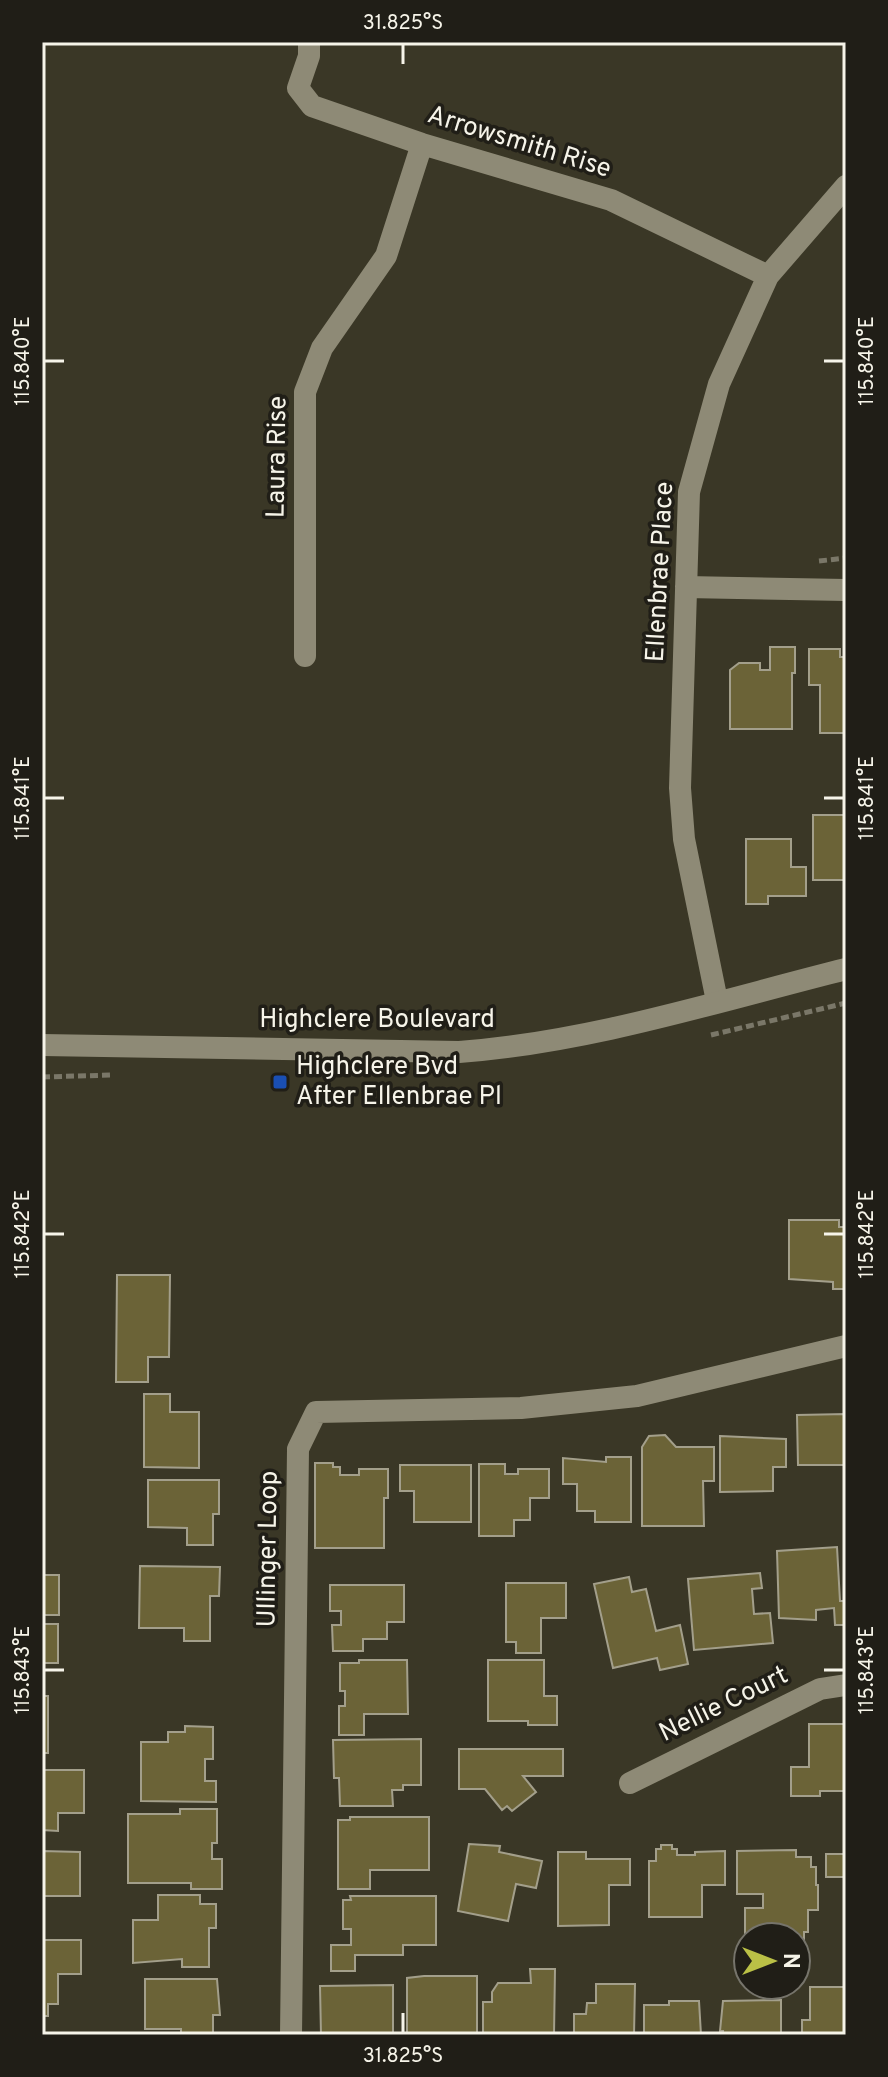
<svg xmlns="http://www.w3.org/2000/svg" width="888" height="2077" font-family="Overpass,sans-serif">
  <rect width="100%" height="100%" fill="#3a3726"/>
  <!-- building -->
  <path fill="#6b6337" stroke="#a39f8b" stroke-width="2" d="M770 647H795V673H792V729H730V670L739 663H760V670H770Z
    M809 649H840V657H846V733H820V685H809Z
    M813 815H846V880H813Z
    M746 839H791V867H806V896H768V904H746Z
    M789 1220H839V1227H846V1289H833V1282L789 1279Z
    M117 1275H170L169 1357H148V1382H116Z
    M144 1394H170V1412H199V1468L144 1467Z
    M846 1414V1465H798L797 1415Z
    M665 1435 676 1447H714V1481H703L704 1526H642V1447L649 1436Z
    M720 1436 786 1439V1467H773V1491L720 1492Z
    M606 1457H631V1522H595V1511H577V1484H563V1458L606 1462Z
    M315 1463H333V1467H340V1475H359V1469H388V1498H384V1548H315Z
    M479 1464H505V1474H518V1469H549V1498H530V1520H514V1536H479Z
    M400 1465H471V1522H414V1491H400Z
    M148 1480H219V1514H213V1545H187V1528L148 1527Z
    M837 1547 840 1601H846V1625H835L834 1608 816 1610V1620L779 1618 777 1551Z
    M140 1566 220 1567 219 1596H210V1641H184V1628H139Z
    M760 1573 762 1588 752 1589 754 1614 770 1613 773 1643 694 1650 688 1579Z
    M42 1575H59V1615H42Z
    M629 1577 632 1592 646 1589 656 1631 680 1625 688 1664 660 1670 657 1658 613 1668 594 1584Z
    M506 1583H566V1618H541V1653H516V1642H506Z
    M330 1585H404V1622H387V1639H363V1651H333L332 1625H341V1611H330Z
    M42 1624H58V1663H42Z
    M359 1660H407L408 1714H364V1735H339V1706H345V1691H340V1663H359Z
    M488 1660H544V1696H557V1725H528V1721H488Z
    M42 1696H48V1753H42Z
    M809 1724H846V1791H820V1796H791V1767H809Z
    M185 1726 213 1727V1759H205V1781H216V1802L141 1801V1742H168V1732H185Z
    M421 1739V1785H403V1790H392L393 1806H340L339 1778H334L333 1740Z
    M459 1749H563V1776H523L536 1792 512 1811 507 1806 502 1810 485 1789H459Z
    M42 1770H84V1813H58V1831L42 1830Z
    M180 1809H217V1843H212V1859H222V1889H191V1883H128V1814H180Z
    M350 1817H429V1870H370V1889H338V1820H350Z
    M469 1844 500 1846 499 1852 542 1861 536 1888 516 1884 508 1921 458 1911Z
    M661 1845H672V1849H677V1855H695V1852L725 1851V1885H702V1917H649V1861H656V1849H661Z
    M796 1850V1857H811V1867H816V1885H818V1910H808V1932H804V1943H796V1937H748V1943H745V1908H763V1894H737V1851Z
    M42 1851 80 1852V1896H42Z
    M558 1852H586V1859H630V1885H609V1925L558 1926Z
    M826 1854H846V1877H826Z
    M158 1895H200V1904H216V1928H209V1967H182V1959L133 1963V1920H158Z
    M350 1896H436V1945H403V1955H355V1971H331V1945H351V1929H343V1900H351Z
    M42 1940H81V1974H58V2004H48V2016H42Z
    M530 1969H555L554 2035H483V2002H492V1992L498 1983H531Z
    M424 1976H477V2035H407V1978Z
    M145 1979H217L220 2015H213V2035H181V2029H145Z
    M596 1984H635L634 2035H574V2014H586L587 2003H596Z
    M393 1985V2035H321L320 1986Z
    M810 1987H846V2035H802V2020H810Z
    M781 2000V2035H723V2031H720L723 2001Z
    M669 2001H699L701 2035H644V2005H669Z"/>
  <g fill="none" stroke-linecap="round" stroke-linejoin="round">
    <!-- path -->
    <path stroke="#7a7768" stroke-width="5" stroke-dasharray="8 4" stroke-linecap="butt" d="M819 561 846 558
      M711 1035 846 1003
      M42 1077 113 1075"/>
    <!-- minor -->
    <path stroke="#8e8a76" stroke-width="22" d="M309 42V56L298 88 312 106 422 144 611 200 768 276
      M686 587 846 590
      M305 656V392L322 348 386 256 422 144
      M717 1001 684 839 680 788 689 492 719 384 768 276 846 186
      M630 1783 820 1689 846 1685
      M291 2035 298 1449 316 1412 521 1408 637 1396 846 1346"/>
    <!-- tertiary -->
    <path stroke="#8e8a76" stroke-width="22" d="M42 1045 459 1052C591 1042 718 1001 846 969"/>
  </g>
  <!-- ticks -->
  <path fill="none" stroke="#f6f4e9" stroke-width="3" d="M403 44V64M44 361H64M824 361H844M44 798H64M824 798H844M44 1234H64M824 1234H844M44 1670H64M824 1670H844M403 2013V2033"/>
  <!-- markers -->
  <rect fill="#1a4fb4" stroke="#201e17" stroke-width="3" x="272" y="1074" width="16" height="16" rx="4"/>
  <g text-anchor="middle" dominant-baseline="central" stroke-width="7" stroke-linejoin="round" paint-order="stroke">
    <!-- street labels -->
    <g font-size="26" fill="#f6f4e9" stroke="#201e17">
      <text transform="translate(519 143) rotate(17)">Arrowsmith Rise</text>
      <text transform="translate(278 457) rotate(-89)">Laura Rise</text>
      <text transform="translate(661 572) rotate(-87)">Ellenbrae Place</text>
      <text x="377" y="1020">Highclere Boulevard</text>
      <text transform="translate(269 1549) rotate(-89)">Ullinger Loop</text>
      <text transform="translate(724 1705) rotate(-26)">Nellie Court</text>
    </g>
    <!-- poi labels -->
    <g font-size="26" fill="#f6f4e9" stroke="#201e17" text-anchor="start">
      <text x="296" y="1067">Highclere Bvd<tspan x="296" dy="30">After Ellenbrae Pl</tspan></text>
    </g>
  </g>
  <!-- border -->
  <rect width="888" height="2077" fill="none" stroke="#201e17" stroke-width="88"/>
  <!-- north arrow -->
  <g transform="translate(772 1961) rotate(90)"><circle r="38" fill="#201e17" stroke="#76746b" stroke-width="2"/>
  <path d="M0-6L14 30L0 20L-14 30Z" fill="#bac046"/>
  <text y="-12" font-size="22" font-weight="bold" text-anchor="middle" fill="#f6f4e9">N</text>
  </g>
  <rect x="44" y="44" width="800" height="1989" fill="none" stroke="#f6f4e9" stroke-width="3"/>
  <g font-size="20" text-anchor="middle" fill="#f6f4e9">
    <text x="403" y="29">31.825°S</text>
    <text transform="translate(866 361) rotate(-90)" y="7">115.840°E</text>
    <text transform="translate(22 361) rotate(-90)" y="7">115.840°E</text>
    <text transform="translate(866 798) rotate(-90)" y="7">115.841°E</text>
    <text transform="translate(22 798) rotate(-90)" y="7">115.841°E</text>
    <text transform="translate(22 1234) rotate(-90)" y="7">115.842°E</text>
    <text transform="translate(866 1234) rotate(-90)" y="7">115.842°E</text>
    <text transform="translate(866 1670) rotate(-90)" y="7">115.843°E</text>
    <text transform="translate(22 1670) rotate(-90)" y="7">115.843°E</text>
    <text x="403" y="2062">31.825°S</text>
  </g>
</svg>
